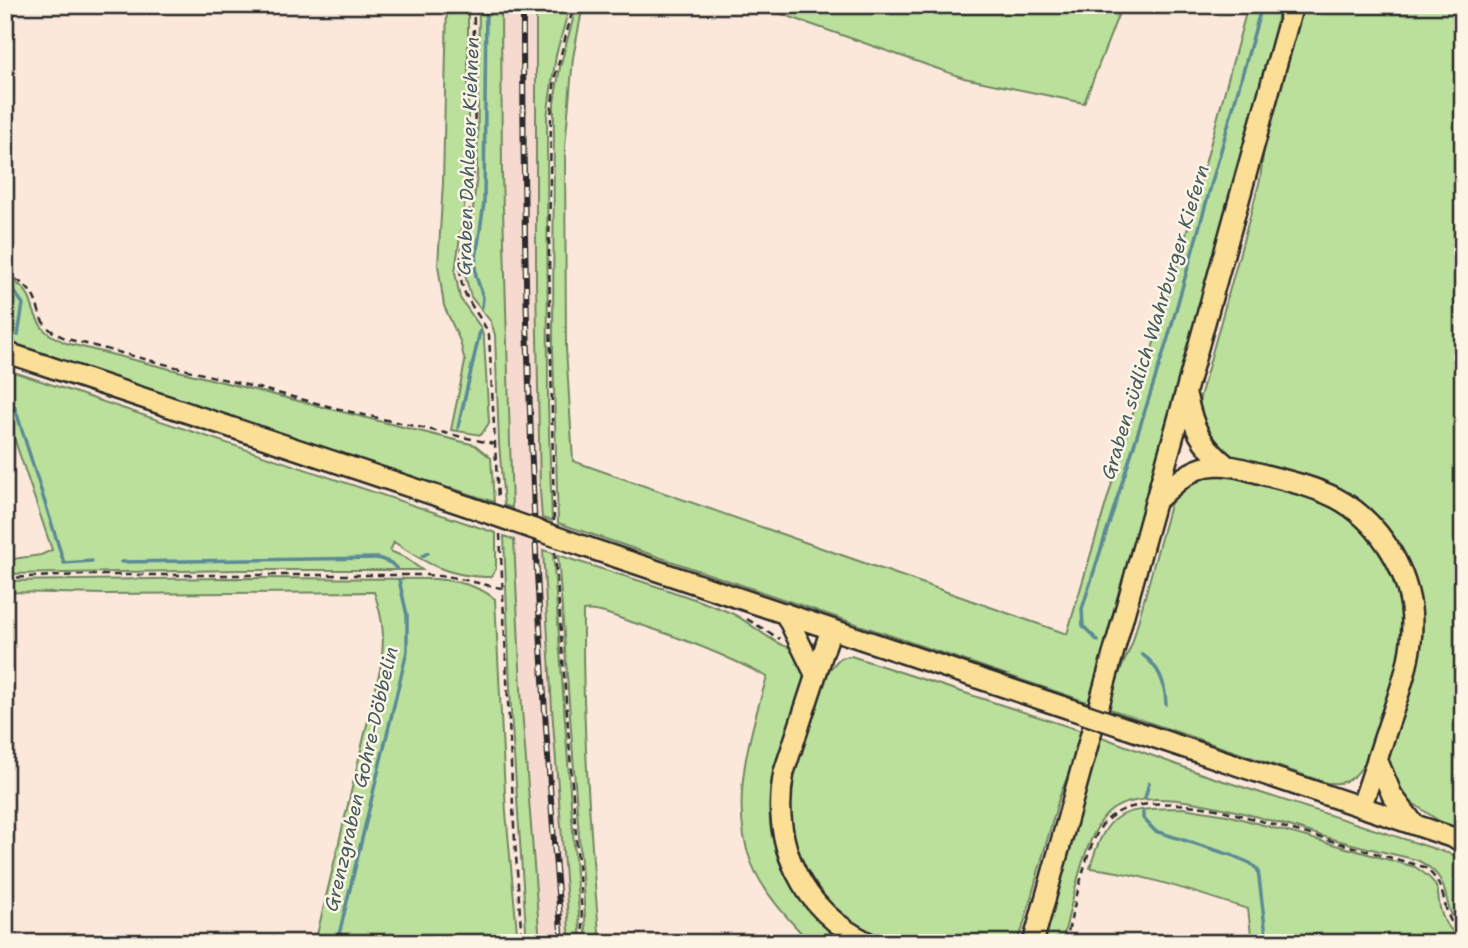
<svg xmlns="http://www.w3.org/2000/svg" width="1468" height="948" font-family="'Shantell Sans',sans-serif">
  <rect width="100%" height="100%" fill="#fbe8da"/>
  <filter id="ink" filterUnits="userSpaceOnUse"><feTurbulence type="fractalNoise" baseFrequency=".0143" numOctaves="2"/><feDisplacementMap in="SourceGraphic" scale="14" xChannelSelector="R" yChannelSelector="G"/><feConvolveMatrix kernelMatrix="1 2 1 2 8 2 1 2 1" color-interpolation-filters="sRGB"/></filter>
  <g filter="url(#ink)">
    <!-- built -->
    <path fill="#f6dacf" d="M501 5H536V282L540 490 552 709 570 943H540L522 709 512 508 502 175Z"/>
    <!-- green -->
    <path fill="#bae09b" stroke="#728663" stroke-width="2" d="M447 5H468V179L455 272 460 298 481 328 484 340 489 423 481 435 451 430 465 362 460 341 444 306 438 265 443 183Z
      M479 5H501L502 175 512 508 504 505 499 443 495 335 491 322 471 297 465 275 477 175Z
      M536 5H570L556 55 547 117 548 403 552 521 542 518 540 490 536 282Z
      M577 5H583L573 58 565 147 566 348 573 461 1067 634 1184 242 1248 5H1286L1093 704 558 523 553 352 554 103 560 67Z
      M756 5H1122L1084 103 964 78Z
      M1301 5H1463V832L1439 821 1401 795 1388 762 1416 668 1421 647V628L1383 526 1232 458 1212 445 1199 410 1200 397 1260 180 1265 139Z
      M5 277C38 291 26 305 42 327 47 335 58 339 66 343L475 445 491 458 494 502 451 488 448 491 5 343Z
      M5 369 496 533V569L491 577H486C447 576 425 563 394 542L390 551 404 557 422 570H240L5 574V560L41 555 52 550 5 411Z
      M1204 475C1228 475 1249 479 1272 485 1353 505 1412 554 1403 645 1401 665 1392 687 1386 706 1379 728 1368 776 1343 782 1338 784 1332 783 1327 783L1107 708 1113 687 1132 644 1170 505 1176 494Z
      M504 536 514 540 522 709 540 943H527L511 712Z
      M543 550 553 553 581 943H570L552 709Z
      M558 555C615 574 675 590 731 613 750 621 777 649 796 648L804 672 803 681C794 716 777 752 771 789 762 852 796 910 848 943H811L808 940C786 917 763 892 751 862 729 805 750 732 767 677 722 653 674 635 625 620 611 615 597 609 583 611 582 722 590 832 600 943H587Z
      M228 578 435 579C456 581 478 585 495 599L506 812 518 943H315L380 670C385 639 384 621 374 592L105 594 5 592V581Z
      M851 656 1085 732 1059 798 1022 930 1015 943 891 942C818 915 783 860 791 783 792 769 799 755 803 742 811 718 819 693 829 670L840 658Z
      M1099 736 1202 774 1463 858V931C1436 904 1458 880 1417 860 1388 853 1358 846 1329 838 1281 825 1150 775 1108 813 1083 837 1071 909 1062 943H1042Z
      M1183 808 1227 815 1415 867C1450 889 1431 895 1445 922 1450 931 1459 935 1463 943H1252L1248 909C1198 894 1142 873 1090 868 1108 806 1123 810 1183 808Z"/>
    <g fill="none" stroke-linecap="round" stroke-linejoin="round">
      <!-- stream -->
      <path stroke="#5c8a95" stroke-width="3.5" d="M5 289 16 294 23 304 18 335
        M482 307 483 297 476 276 475 265 484 203 486 5
        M5 392 15 408 64 563 92 561
        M458 428 480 331
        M422 556 428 553
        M121 562 378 558 391 563 397 569
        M1098 641 1083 626 1082 609 1168 338 1262 5
        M1142 654C1160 668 1165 682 1166 704
        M1145 798 1149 783
        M1143 812V818L1155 831 1231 855 1250 863 1258 870 1267 943
        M337 943 407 651V615L399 580"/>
      <!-- major casing -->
      <g stroke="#2b2b2b" stroke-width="24">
        <path id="major" d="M5 352 470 507
          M1187 398C1194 429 1200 443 1225 464
          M1156 501C1172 487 1187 470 1209 466 1228 463 1247 470 1265 475 1289 481 1314 487 1336 498 1376 519 1405 563 1411 608 1416 650 1401 687 1388 726 1379 753 1371 780 1361 807
          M586 547 1070 709
          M785 613 815 674
          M831 629 784 772C770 844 802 911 869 943
          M1126 728 1463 841
          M1377 759 1392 795 1414 824
          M1033 943 1293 5"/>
      </g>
      <!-- path -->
      <path stroke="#2b2b2b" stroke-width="2.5" stroke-dasharray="7 5" stroke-linecap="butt" d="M474 5C473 67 477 131 472 193 469 221 458 251 461 278 463 300 481 315 489 335L498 499
        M5 274C22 281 33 290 38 308 40 313 40 319 44 323 49 331 59 335 67 339L351 412 494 444
        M554 521 549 254 551 116 555 77 574 5
        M500 534 514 826 522 943
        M555 552 584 943
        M5 578 84 575H426L451 577 501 588
        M747 619 780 639
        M1065 943C1073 915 1086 844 1103 824 1128 794 1188 804 1222 810L1424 867C1453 889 1436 913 1463 936"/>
      <!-- major -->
      <use href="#major" stroke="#fbdf96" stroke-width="19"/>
      <!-- rail casing -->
      <g stroke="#2b2b2b" stroke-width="6">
        <path id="rail" d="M523 5C522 318 536 631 562 943"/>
      </g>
      <!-- rail -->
      <use href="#rail" stroke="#fcf5e5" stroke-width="3.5" stroke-dasharray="10" stroke-linecap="butt"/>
      <!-- major-bridge casing -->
      <g stroke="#2b2b2b" stroke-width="24" stroke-linecap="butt">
        <path id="major-bridge" d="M470 507 586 547
          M1070 709 1126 728"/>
      </g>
      <!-- major-bridge -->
      <use href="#major-bridge" stroke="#fbdf96" stroke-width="19"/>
    </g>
  </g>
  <g text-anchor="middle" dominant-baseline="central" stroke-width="5" stroke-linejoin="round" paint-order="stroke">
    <!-- water labels -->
    <g font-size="19" font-style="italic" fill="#445b60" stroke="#fcf5e5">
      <text transform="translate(468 156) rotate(-88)">Graben Dahlener Kiehnen</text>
      <text transform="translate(1155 322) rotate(-73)">Graben südlich Wahrburger Kiefern</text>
      <text transform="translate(361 779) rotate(-77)">Grenzgraben Gohre-Döbbelin</text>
    </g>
  </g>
  <!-- margin -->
  <rect width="1468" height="948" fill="none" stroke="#fcf5e5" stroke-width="28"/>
  <rect x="14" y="14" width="1440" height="920" fill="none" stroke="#2b2b2b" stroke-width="2.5" filter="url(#ink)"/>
</svg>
